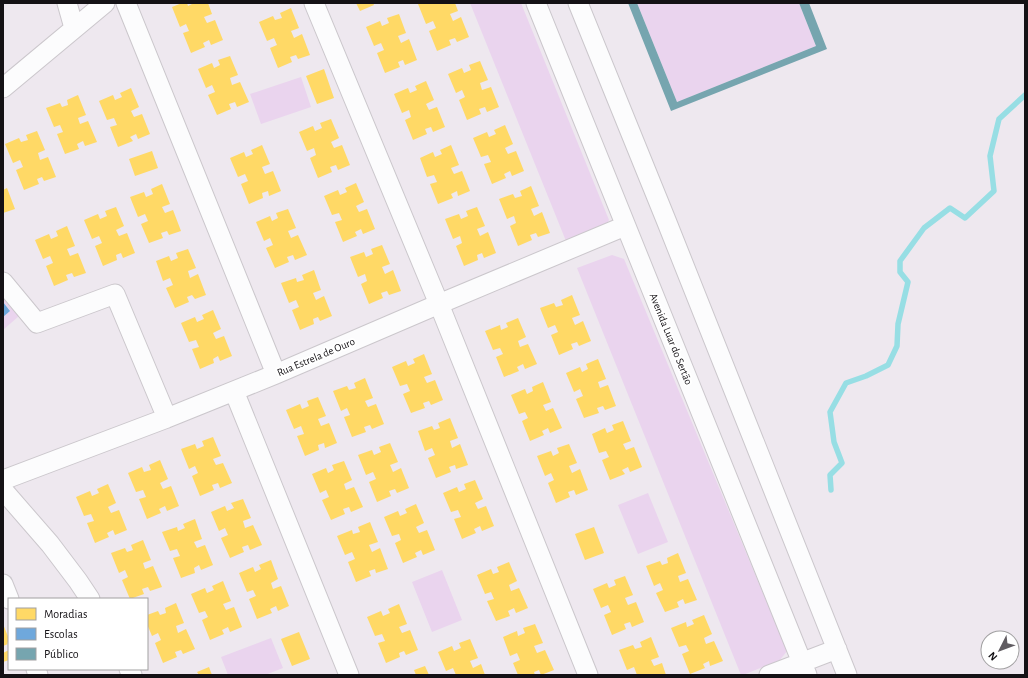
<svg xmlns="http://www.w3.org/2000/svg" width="1028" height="678" font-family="'Alegreya Sans',sans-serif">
  <rect width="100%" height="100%" fill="#eee8ef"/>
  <!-- green -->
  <path fill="#ead4ee" d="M470 3H521L609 220 604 229 568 246Z
    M637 3H799L816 46 677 102Z
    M301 77 311 107 261 124 250 94Z
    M612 255 624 259 787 651 780 660 743 675H741L577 268Z
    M3 297 19 316 3 330V317L10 310 3 302Z
    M648 493 668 542 638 554 618 505Z
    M442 570 462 620 432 632 412 582Z
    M271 638 283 668 265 675H228L221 657Z"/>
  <!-- homes -->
  <path fill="#ffd966" d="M182 3H187L188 6 194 3H208L212 14 204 17 207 23 215 20 223 40 211 45 209 40 203 43 205 47 191 53 183 33 189 31 186 24 180 27 172 7Z
    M356 3H373L374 5 360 11Z
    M422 3H455L458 11 450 14 453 21 461 17 469 37 457 42 455 38 449 40 451 45 437 51 429 31 436 28 433 21 426 24 418 4Z
    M291 8 299 28 291 31 294 38 302 34 310 55 298 59 296 55 290 57 292 62 278 68 270 48 277 45 274 38 267 41 259 22 273 16 275 20 282 18 280 13Z
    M399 14 406 33 398 36 401 43 409 39 417 60 405 65 403 60 398 62 400 67 385 73 377 53 384 50 381 43 374 46 366 27 380 21 382 26 389 23 387 18Z
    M230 56 238 75 230 78 232 85 240 82 249 102 237 107 235 102 229 104 231 109 217 115 208 95 215 92 212 85 206 88 198 69 212 63 214 68 220 65 218 60Z
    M480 61 488 80 480 83 482 90 491 87 499 107 487 112 485 107 479 109 481 114 467 120 459 100 465 97 462 90 456 93 448 74 462 68 464 73 471 70 469 65Z
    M324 69 334 98 317 104 306 76Z
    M426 81 434 100 426 104 429 110 437 107 445 127 433 132 431 127 425 129 427 134 413 140 405 120 411 117 409 110 402 113 394 94 408 88 410 93 417 90 415 86Z
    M131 88 139 107 131 111 134 117 142 114 150 134 138 139 136 134 130 137 133 141 118 147 110 127 117 125 114 118 107 120 99 101 113 95 115 100 122 97 120 93Z
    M78 95 86 115 78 118 80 124 88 121 97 142 85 146 83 141 77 144 79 149 65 154 57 134 63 132 60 125 54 127 46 108 60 103 62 107 68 105 67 100Z
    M331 119 339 138 331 142 334 148 342 145 350 165 338 170 336 165 330 167 332 172 318 178 310 158 316 155 314 148 307 151 299 132 313 126 315 131 322 128 320 123Z
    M505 125 513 144 505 148 508 154 516 151 524 171 512 176 510 171 504 174 506 178 492 184 484 164 491 162 488 155 481 157 473 138 487 132 489 137 496 134 494 130Z
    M37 131 45 150 38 153 40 160 48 157 56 177 44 181 42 177 37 179 39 184 24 190 16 170 23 167 20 160 13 163 5 144 19 138 21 142 28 140 26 135Z
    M262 145 270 164 262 167 265 174 273 171 281 191 269 196 268 191 262 193 263 198 249 204 241 184 248 181 245 174 238 177 230 158 244 152 246 157 253 154 251 150Z
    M451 145 459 165 451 168 454 174 462 171 470 191 458 196 457 191 451 194 453 198 438 204 430 184 437 182 434 175 427 177 420 158 433 152 435 157 442 154 440 150Z
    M152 151 158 168 135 176 129 159Z
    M356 183 364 202 356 206 359 212 367 209 375 229 363 234 361 229 355 232 357 236 343 242 335 222 342 220 339 213 332 215 324 196 338 190 340 195 347 192 345 188Z
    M162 184 170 204 162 207 165 213 173 210 181 231 169 235 167 231 161 233 163 238 149 243 141 224 148 221 145 214 138 217 130 197 144 192 146 197 153 194 151 189Z
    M531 186 539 206 531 209 534 216 542 212 550 233 538 237 536 233 530 235 532 240 518 246 510 226 516 223 514 216 507 219 499 199 513 194 515 198 522 196 520 191Z
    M7 188 15 209 3 213V190Z
    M116 207 124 226 116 230 119 236 127 233 135 253 123 258 121 253 116 255 117 260 103 266 95 246 102 243 99 236 92 239 84 220 98 214 100 219 107 216 105 211Z
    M477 207 485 226 477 229 480 236 488 232 496 253 484 258 482 253 477 255 478 260 464 266 456 246 462 243 460 236 453 239 445 219 459 214 461 219 468 216 466 211Z
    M288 209 296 228 288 231 291 238 298 235 307 255 295 260 293 255 287 257 289 262 275 268 266 248 273 245 270 238 264 241 256 222 270 216 272 221 278 218 276 213Z
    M67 226 75 246 67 249 70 256 78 253 86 273 74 277 72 273 66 275 68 280 54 286 46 266 53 263 50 256 43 259 35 240 49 234 51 239 58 236 56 231Z
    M382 245 390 264 382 267 385 274 393 270 401 291 389 295 387 291 381 293 383 298 369 304 361 284 367 281 365 274 358 277 350 257 364 252 366 257 373 254 371 249Z
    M188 249 196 268 188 271 190 278 198 274 206 295 195 299 192 295 187 297 189 302 175 308 166 288 173 285 170 278 163 281 156 261 169 256 171 261 178 258 176 253Z
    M314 270 321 290 313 293 316 300 324 296 332 316 320 321 318 317 313 319 314 324 300 330 292 310 299 307 296 300 289 303 281 283 296 278 297 282 304 280 302 275Z
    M572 295 580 315 572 318 575 325 583 321 591 341 579 346 577 342 571 344 573 349 559 355 551 335 558 332 555 325 548 328 540 308 554 303 556 307 563 305 561 300Z
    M213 310 221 329 213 333 216 339 224 336 232 356 220 361 218 356 213 359 214 363 200 369 192 349 199 347 196 340 189 342 181 323 195 317 197 322 204 319 202 315Z
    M518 318 526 337 518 341 520 347 528 344 537 364 525 369 523 364 517 367 519 371 504 377 496 357 503 354 500 348 493 350 485 331 500 325 501 330 508 327 506 323Z
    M424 354 432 374 424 377 427 383 435 380 443 400 431 405 429 401 423 403 425 408 411 413 403 394 410 391 407 384 400 386 392 367 406 361 408 366 415 363 413 359Z
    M598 359 606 379 598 382 600 388 608 385 616 406 605 410 603 406 597 408 599 413 584 418 576 399 583 396 580 389 574 392 566 373 580 367 582 372 588 369 586 364Z
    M365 378 373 398 365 401 368 407 376 404 384 424 372 429 370 425 364 427 366 432 352 437 344 417 350 415 347 408 341 411 333 391 347 386 349 390 356 388 354 383Z
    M543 382 551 402 543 405 546 411 553 408 562 428 550 433 548 428 542 431 544 435 530 441 522 421 528 418 525 412 519 414 511 395 525 389 527 394 533 391 532 387Z
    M318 397 326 416 318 419 321 426 329 423 337 443 325 448 324 443 318 445 319 450 305 456 297 436 304 434 301 426 294 429 286 410 300 404 302 409 309 406 307 401Z
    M450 418 458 438 450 441 452 448 460 444 468 465 456 469 455 465 449 467 451 472 436 478 428 458 435 455 432 448 425 451 418 431 432 426 434 430 440 428 438 423Z
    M623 421 631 441 623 444 626 450 634 447 642 467 630 472 628 467 622 470 625 474 610 480 602 460 609 457 606 451 599 453 592 434 605 428 607 433 614 430 612 425Z
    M213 437 221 456 213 459 216 465 223 463 232 483 220 488 218 483 212 485 214 490 200 496 192 476 198 473 195 466 189 469 181 449 195 444 197 449 204 446 202 441Z
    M390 443 398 462 390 465 393 472 401 468 409 488 397 493 395 489 389 491 391 496 377 502 369 482 376 479 373 472 366 475 358 455 372 450 374 455 381 452 379 447Z
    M569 444 577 463 569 466 572 473 580 469 588 490 576 495 574 490 568 492 570 497 556 503 548 483 554 480 551 473 545 476 537 456 551 451 553 456 559 453 557 448Z
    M160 460 168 479 160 483 163 489 171 486 179 506 167 511 165 506 159 509 161 513 147 519 139 499 146 497 143 490 136 492 128 473 142 467 144 472 151 470 149 465Z
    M344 461 352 480 344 484 346 490 354 487 363 507 351 512 349 507 343 509 345 514 331 520 322 500 329 497 326 490 320 493 312 474 326 468 328 473 334 470 332 465Z
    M475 480 483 499 475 503 478 509 486 506 494 526 482 531 480 526 474 529 476 533 462 539 454 519 461 517 458 510 451 512 443 493 457 487 459 492 466 489 464 484Z
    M108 484 116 503 108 507 111 513 119 510 127 530 115 535 113 530 107 533 109 537 95 543 87 523 94 521 91 514 84 516 76 497 90 491 92 496 99 493 97 489Z
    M243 499 251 518 243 521 245 528 253 525 262 545 250 550 248 545 242 547 244 552 230 558 221 538 228 535 225 528 219 531 211 512 225 506 227 511 234 508 231 503Z
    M416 504 424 523 416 527 419 533 427 530 435 550 423 555 421 550 415 553 417 557 403 563 395 543 401 540 399 534 392 536 384 517 398 511 400 516 407 513 405 509Z
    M195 519 202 539 194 542 197 548 205 545 213 565 201 570 199 565 194 568 195 573 181 578 173 558 180 556 177 549 170 551 162 532 177 527 178 531 185 528 183 524Z
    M370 522 378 542 369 545 372 552 380 548 388 569 376 573 375 569 369 571 371 576 356 582 348 562 355 559 352 552 345 555 337 536 352 530 353 534 360 532 358 527Z
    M594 527 604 553 585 560 575 534Z
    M143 540 151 560 143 563 145 569 153 566 162 587 150 591 148 587 142 589 144 594 130 599 122 580 128 577 125 570 119 573 111 553 125 548 127 552 133 550 131 545Z
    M678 553 686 573 678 576 680 582 688 579 697 600 685 604 683 599 677 602 679 607 665 612 656 593 663 590 660 583 654 586 646 566 660 561 662 565 668 563 667 558Z
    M271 560 278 579 271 583 273 589 281 586 289 606 278 611 276 606 270 609 272 613 257 619 249 599 256 596 253 590 247 592 239 573 253 567 255 572 261 569 259 565Z
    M509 562 517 581 509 585 511 591 519 588 528 608 516 613 514 608 508 611 510 616 496 621 487 601 494 599 491 592 485 594 477 575 491 569 493 574 499 572 497 567Z
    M625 576 633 595 625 598 628 605 636 602 644 622 632 627 630 622 624 624 626 629 612 635 604 615 611 612 608 605 601 608 593 589 607 583 609 588 616 585 614 580Z
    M223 581 231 601 223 604 226 610 234 607 242 627 230 632 228 627 222 630 224 634 210 640 202 620 208 617 205 611 199 613 191 594 205 588 207 593 214 590 212 586Z
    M176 603 184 623 176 626 178 633 186 629 195 649 183 654 181 650 175 652 177 657 163 663 155 643 161 640 158 633 152 636 147 624V615L158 611 160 615 166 613 165 608Z
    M399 604 407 624 399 627 402 633 410 630 418 650 406 655 404 651 399 653 400 657 386 663 378 643 385 641 382 634 375 636 367 617 381 611 383 616 390 613 388 609Z
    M704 615 712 634 704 638 706 644 714 641 723 661 710 666 709 661 703 664 705 668 690 674 682 654 689 651 686 645 679 647 671 628 686 622 687 627 694 624 692 620Z
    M3 624 9 639V642L7 643 8 644 3 646Z
    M535 624 543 643 534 646 537 653 545 650 554 670 541 675 539 670 534 672 535 675H518L513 663 520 660 517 653 510 656 503 637 517 631 518 636 525 633 523 628Z
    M299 632 310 659 292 666 281 639Z
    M651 637 659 657 651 660 654 666 662 663 666 675H637L634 667 627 670 619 650 633 645 635 649 642 647 640 642Z
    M470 639 478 658 470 661 473 668 481 664 485 675H456L453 668 446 671 438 652 452 646 454 651 461 648 459 643Z
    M9 650V660L3 662V653Z
    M425 666 429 675H416L414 670Z
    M209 667 212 675H199L197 672Z"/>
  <!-- schools -->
  <path fill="#6fa8dc" d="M3 302 10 311 3 317Z"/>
  <!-- public -->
  <path fill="#76a5af" d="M628 3H637L677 102 816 46 799 3H809L827 49 671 111Z"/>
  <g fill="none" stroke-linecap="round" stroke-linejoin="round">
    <!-- stream -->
    <path stroke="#97dee4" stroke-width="5.5" d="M831 490 830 475 842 463 834 442 830 412 846 383 866 376 888 365 897 346 898 324 908 282 900 272V261L924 228 950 208 965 218 994 191 990 156 999 119 1025 95"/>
    <!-- street casing -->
    <g stroke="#cbc7cc" stroke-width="21">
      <path id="street" d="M67 3 74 28
        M126 3 276 374
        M314 3 439 304 588 675
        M536 3 807 675
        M578 3 666 220 847 675
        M3 88 105 3
        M3 282 37 323 115 294 167 418
        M234 391 349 675
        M3 480 167 418 276 374 439 304 625 226
        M3 490 50 544 78 581 90 599
        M3 584 9 599
        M36 669 38 675
        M129 669 132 675
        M769 675 837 649"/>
    </g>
    <!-- street -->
    <use href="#street" stroke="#fcfcfd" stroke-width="19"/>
  </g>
  <g text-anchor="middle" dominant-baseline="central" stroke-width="4" stroke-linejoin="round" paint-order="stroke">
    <!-- street labels -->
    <g font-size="11" fill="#141115" stroke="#fff">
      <text transform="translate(671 339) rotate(68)">Avenida Luar do Sertão</text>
      <text transform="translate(316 357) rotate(-23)">Rua Estrela de Ouro</text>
    </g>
  </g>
  <!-- border -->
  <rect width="1028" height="678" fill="none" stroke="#141115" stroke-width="8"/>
  <!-- legend -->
  <rect x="8" y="598" width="140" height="72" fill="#ffffff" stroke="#a1a0a1"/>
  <rect x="16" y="608" width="20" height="12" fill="#ffd966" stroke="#a1a0a1"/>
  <text x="44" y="618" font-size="12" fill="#141115">Moradias</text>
  <rect x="16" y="628" width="20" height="12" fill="#6fa8dc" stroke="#a1a0a1"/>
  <text x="44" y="638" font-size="12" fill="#141115">Escolas</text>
  <rect x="16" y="648" width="20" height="12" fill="#76a5af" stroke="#a1a0a1"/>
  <text x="44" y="658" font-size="12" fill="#141115">Público</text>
  <!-- north arrow -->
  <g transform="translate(1000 650) rotate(228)"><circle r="19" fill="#ffffff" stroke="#a1a0a1"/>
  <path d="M0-3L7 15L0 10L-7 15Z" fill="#605c61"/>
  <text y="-6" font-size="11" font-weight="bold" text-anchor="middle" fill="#141115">N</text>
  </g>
</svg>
